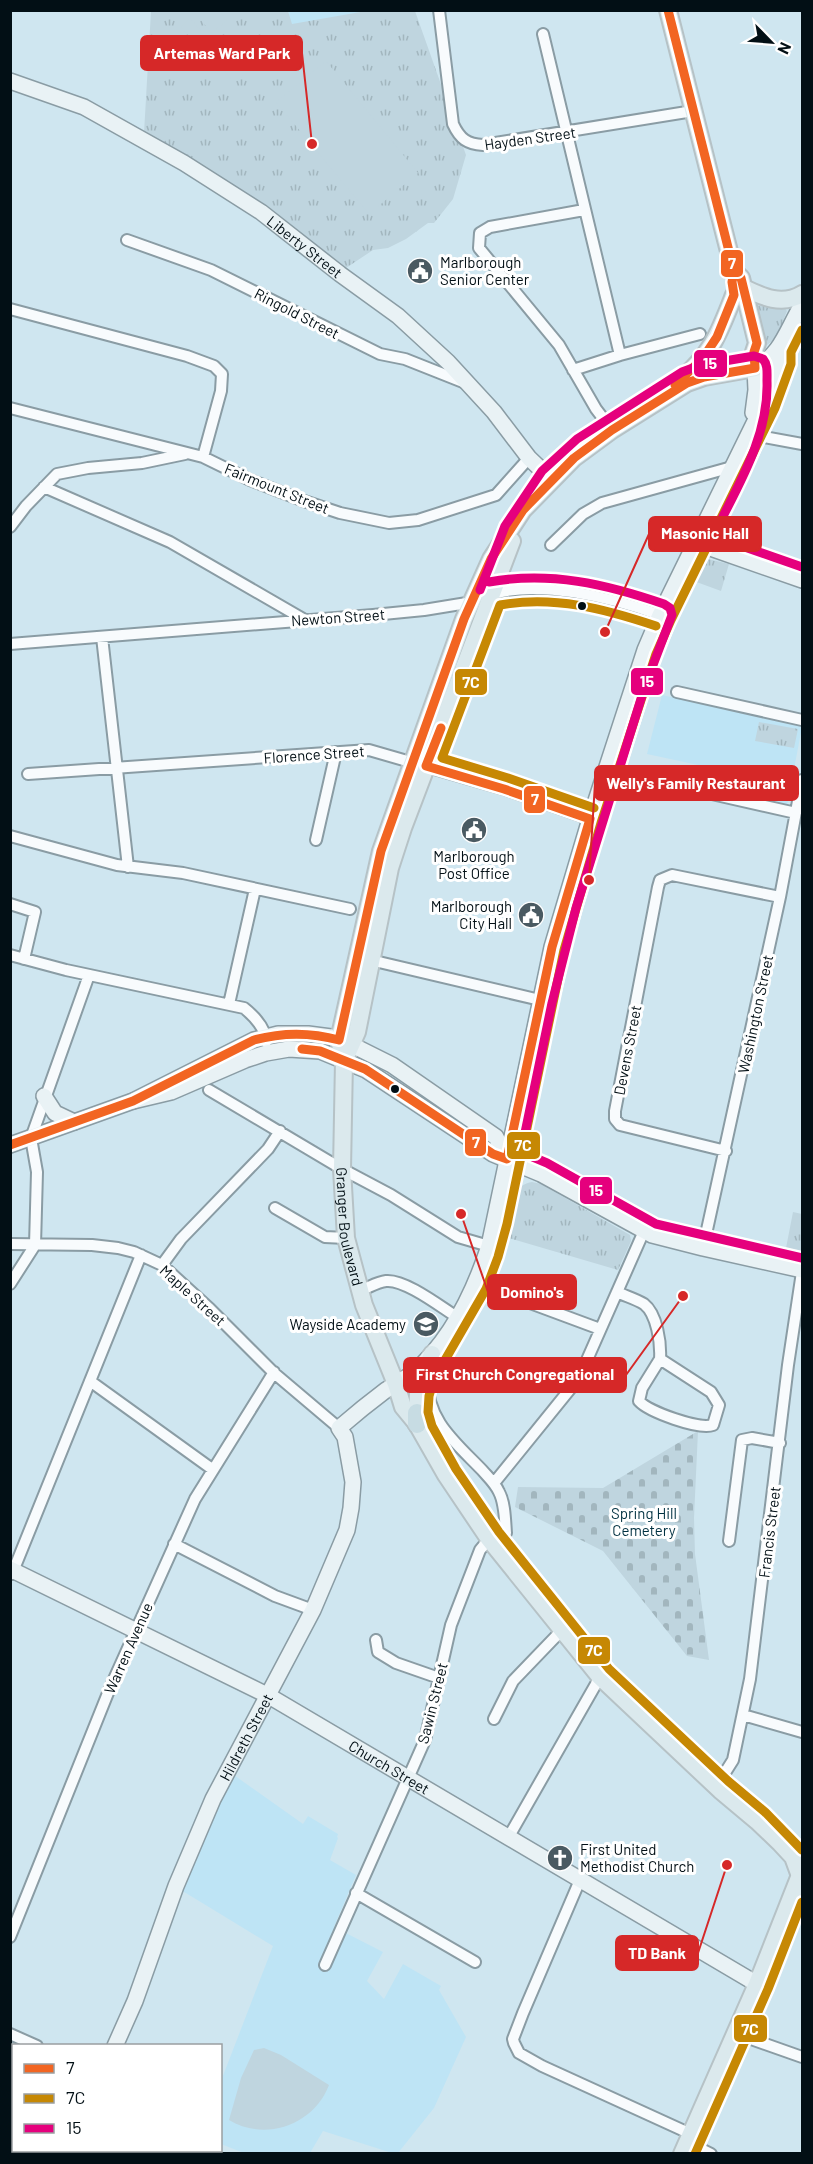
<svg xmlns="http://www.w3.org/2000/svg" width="813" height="2164" font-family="Barlow,sans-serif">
  <defs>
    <pattern id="grass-tufts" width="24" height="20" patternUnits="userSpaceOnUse" patternTransform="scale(1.5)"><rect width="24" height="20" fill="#bfd5df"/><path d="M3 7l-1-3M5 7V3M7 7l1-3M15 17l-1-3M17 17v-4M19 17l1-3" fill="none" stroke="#a2b6be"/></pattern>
    <pattern id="cemetery-stones" width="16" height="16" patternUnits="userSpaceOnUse" patternTransform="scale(1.5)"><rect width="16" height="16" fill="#bfd5df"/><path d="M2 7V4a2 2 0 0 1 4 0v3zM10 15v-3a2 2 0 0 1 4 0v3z" fill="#a2b6be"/></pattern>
  </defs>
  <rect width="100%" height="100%" fill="#cfe6f0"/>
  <!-- built -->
  <path fill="#bee4f5" d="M288 10 367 11 291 25Z
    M662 695 802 727 787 806 712 790 717 769 647 754Z
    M231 1773 303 1824 308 1816 338 1834 337 1837 338 1838 330 1860 356 1875 334 1927 383 1952 367 1981 384 1999 403 1964 441 1986 439 1990 466 2037 434 2108 398 2153H392L323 2131 310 2153H244L221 2144V2081L273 1946 181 1890Z"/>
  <!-- grass -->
  <path fill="url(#grass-tufts)" d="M151 11H288L292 24 366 11H415L466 155 453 199 434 223H428L406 239 388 248 373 250 343 270 144 133Z
    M761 304 784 307 787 311C782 323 777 341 765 346L755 305Z
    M704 558 729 564 721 591 691 580 700 562Z
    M759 722 798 729 794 748 755 741Z
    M532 1182 541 1184 630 1235 631 1241 618 1270 502 1236C507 1216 508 1186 532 1182Z
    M793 1212 802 1214V1251L786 1248Z"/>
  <!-- cemetery -->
  <path fill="url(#cemetery-stones)" d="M698 1431 694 1518 695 1554 709 1660 687 1656 603 1551 515 1507 518 1487 603 1488Z"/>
  <!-- garden -->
  <path fill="#bfd5df" d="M193 11H219L227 20 212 33Z
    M190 18 207 38 198 46 181 27Z
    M216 44 219 48 222 46 242 70 240 72 243 76 237 81 234 78 231 79 211 55 213 53 210 49Z
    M326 61 418 173 369 214 276 102Z
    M264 2048 281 2055 329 2085C314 2125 265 2142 229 2120L241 2078 254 2050Z"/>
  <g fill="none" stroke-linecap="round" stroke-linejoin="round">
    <!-- street casing -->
    <g stroke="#8a9ca4" stroke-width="14">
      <path id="street" d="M439 10 453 124C460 139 467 144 483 145L693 111
        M543 34 620 355
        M584 210 490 227 480 233 479 248 559 345 596 409 612 430
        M127 240 211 270 380 354 405 359 463 382
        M10 309 187 356 214 366 222 374 221 391 203 457
        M573 370 620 355 700 334
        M10 408 203 457 250 480 304 501 340 513 389 523 418 520 496 495 529 458
        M748 434 802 444
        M44 487 170 542 305 620
        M10 527 26 506 57 474 88 468 142 463 185 454
        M551 545 583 514 602 503 732 467
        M487 596C536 578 613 598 660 615
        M102 637 128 867
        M10 644 373 615 424 610 473 602
        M677 692 802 720
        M28 774 369 750 504 789 590 819
        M681 787 796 813
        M10 836 117 865 183 873 350 909
        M316 840 336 752
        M10 904 35 912 24 959
        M10 955 66 970 244 1008C254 1016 266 1029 266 1042
        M366 959 540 1000
        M229 1004 255 889
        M209 1090 342 1169 391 1195 458 1237 489 1246
        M726 1151 620 1125 615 1119V1111L658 887 660 880 672 875 780 897
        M275 1208 325 1237 346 1238
        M10 1244 92 1245 118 1248 134 1252 162 1265 210 1309 274 1373 339 1428
        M703 1248 780 897 802 780
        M162 1265 181 1239 268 1149 280 1131
        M476 1283 600 1329
        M10 1284 35 1245 37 1172 31 1138 89 975
        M359 1291C368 1288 377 1282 386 1281 405 1279 441 1307 457 1317
        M617 1292C625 1296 636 1299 644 1304 657 1314 661 1343 660 1359L711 1392 719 1405 713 1425C699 1430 649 1412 639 1401L642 1388 660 1359
        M427 1377C426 1420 455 1442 482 1470 488 1477 495 1483 499 1492 505 1503 505 1520 506 1533
        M90 1381 212 1469
        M494 1483 579 1378 644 1231
        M729 1541 742 1440 752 1438 780 1443
        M174 1544 275 1596 313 1610
        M12 1574 141 1255
        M376 1640 378 1652 396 1663 439 1678
        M743 1715 802 1732
        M494 1719 513 1681 562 1630
        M716 1787 733 1760 750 1679 788 1365 802 1272
        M508 1838 600 1677
        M580 1880 523 2013 513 2039 514 2043 519 2053 542 2066 691 2134
        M356 1893 475 1962
        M10 1937 110 1688 195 1499 274 1372
        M325 1965 425 1740 451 1625 480 1550 489 1539
        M734 2033 802 2057
        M10 2034 37 2046
        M10 2142 14 2143
        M687 2142 711 2154
        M29 2150 35 2154"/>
    </g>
    <!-- secondary casing -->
    <g stroke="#8a9ca4" stroke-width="18">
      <g id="secondary">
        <path id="s1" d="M10 81 84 107 184 163 261 212 340 274 398 316 448 362 494 412 529 458 551 479"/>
        <path d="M753 413 756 390 755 368C782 354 787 329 802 305"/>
        <path d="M696 543 802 580"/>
        <path d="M44 1096 55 1113 74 1122"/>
        <path d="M133 1101 171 1092 245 1060 266 1053 289 1049 320 1051 366 1070 493 1154 541 1174 652 1235 703 1248 802 1270"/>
        <path d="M10 1145 133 1101 254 1040 278 1034H308L331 1037 352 1045 392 1065 496 1137 507 1159"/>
        <path id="s2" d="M10 1569 269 1696 757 1984"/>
        <path id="s3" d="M115 2046 135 2001 176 1886 213 1799 313 1610 347 1530 351 1508 353 1482 345 1437 339 1428C354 1415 370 1402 386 1390 395 1384 405 1379 414 1372 451 1340 474 1292 489 1246L552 947 590 819 645 650 660 615 764 403 779 361V349"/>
        <path d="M62 2154 64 2150"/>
      </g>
    </g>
    <!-- primary casing -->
    <g stroke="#b6c2c6" stroke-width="20">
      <g id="primary">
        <path id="s4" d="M668 10 723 228 734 271 741 278 757 343 754 352 755 368 704 377 687 383 612 430 574 458 523 510 491 559 464 619 381 851 339 1040 344 1061 342 1169 346 1238 364 1305 396 1384 403 1407 417 1424 446 1475 489 1539 600 1677 720 1790 757 1821 780 1843 793 1857 800 1876"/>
        <path d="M744 288C763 297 782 306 802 294"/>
        <path d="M679 382C713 351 718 336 734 295"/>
        <path d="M344 1061 357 1032 390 868 403 828 512 541"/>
        <path d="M417 1413 418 1393 432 1354"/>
        <path d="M682 2154 757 1984 802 1870"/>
      </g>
    </g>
    <!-- highway casing -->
    <g stroke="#b6c2c6" stroke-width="21">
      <path id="highway" d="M417 1413V1424"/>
    </g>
    <!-- street -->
    <use href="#street" stroke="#f8fbfd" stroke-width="10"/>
    <!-- secondary -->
    <use href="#secondary" stroke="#e9f2f5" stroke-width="15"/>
    <!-- primary -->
    <use href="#primary" stroke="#dbe9ed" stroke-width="16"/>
    <!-- highway -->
    <use href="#highway" stroke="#c7dce3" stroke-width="18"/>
    <!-- bus-1 casing -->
    <g stroke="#fff" stroke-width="14">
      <path id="bus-1" d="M675 385 703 358 717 337 734 295 732 282 734 271
        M302 1049 320 1051 365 1069 493 1154 507 1159 552 947 590 819 504 789 426 766 441 728
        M10 1145 133 1101 254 1040C283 1032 310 1032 339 1040L381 851 464 619 491 559 523 510 574 458 612 430 687 383 704 377 755 368 754 352 757 343 741 278 734 271 668 10"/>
    </g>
    <!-- bus-2 casing -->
    <g stroke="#fff" stroke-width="14">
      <path id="bus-2" d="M802 330 791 352V364L775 408 671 620 656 654 601 823 564 950 507 1224 498 1257 486 1289 434 1379 429 1396 428 1412 432 1426 456 1469 499 1532 609 1669 728 1781 765 1812 802 1850
        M594 808 508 778 442 758 500 605C554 595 605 609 656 626
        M695 2154 768 1989 802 1902"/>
    </g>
    <!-- bus-3 casing -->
    <g stroke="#fff" stroke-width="14">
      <path id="bus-3" d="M489 582C550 571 606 584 664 604L670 608 672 615 645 686 576 908 552 1003 521 1152 547 1163 656 1224 802 1258
        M480 590 505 526 542 471 577 439 682 372 701 365 754 356 763 359C768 365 767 372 767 381 769 437 737 487 713 536L802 567"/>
    </g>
    <!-- bus-1 -->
    <use href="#bus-1" stroke="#f26522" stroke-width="9"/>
    <!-- bus-2 -->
    <use href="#bus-2" stroke="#c68804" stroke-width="9"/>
    <!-- bus-3 -->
    <use href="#bus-3" stroke="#e5007d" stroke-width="9"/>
  </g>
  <!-- icons -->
  <defs>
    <g id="civic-disc" transform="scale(1.35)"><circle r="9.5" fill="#4a5a62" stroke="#fff"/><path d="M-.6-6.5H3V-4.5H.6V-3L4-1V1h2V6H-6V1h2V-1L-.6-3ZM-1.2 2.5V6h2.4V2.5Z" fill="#fff"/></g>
    <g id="school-disc" transform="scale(1.35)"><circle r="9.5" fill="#4a5a62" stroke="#fff"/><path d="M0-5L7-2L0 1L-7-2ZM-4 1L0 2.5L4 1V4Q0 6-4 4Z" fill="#fff"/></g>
    <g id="church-disc" transform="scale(1.35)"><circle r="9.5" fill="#4a5a62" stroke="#fff"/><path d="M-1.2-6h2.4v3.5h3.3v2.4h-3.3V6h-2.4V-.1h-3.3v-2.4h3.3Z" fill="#fff"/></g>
  </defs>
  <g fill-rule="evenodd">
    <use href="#civic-disc" x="420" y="271"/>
    <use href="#civic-disc" x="474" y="830"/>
    <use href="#civic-disc" x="531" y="915"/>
    <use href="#school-disc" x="426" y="1324"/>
    <use href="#church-disc" x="560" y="1858"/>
  </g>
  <!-- markers -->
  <g fill="#020f15" stroke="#fff" stroke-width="2">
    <circle cx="582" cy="606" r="5"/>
    <circle cx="395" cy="1089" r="5"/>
  </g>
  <g text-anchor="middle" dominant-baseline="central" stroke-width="6" stroke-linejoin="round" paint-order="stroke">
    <!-- street labels -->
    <g font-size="15" fill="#020f15" stroke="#fff">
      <text transform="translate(530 138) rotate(-8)">Hayden Street</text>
      <text stroke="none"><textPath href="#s1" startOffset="340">Liberty Street</textPath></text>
      <text transform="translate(297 313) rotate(27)">Ringold Street</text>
      <text transform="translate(277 488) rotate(22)">Fairmount Street</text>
      <text transform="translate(338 617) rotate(-4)">Newton Street</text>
      <text transform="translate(314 754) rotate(-4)">Florence Street</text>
      <text transform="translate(755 1014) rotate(-78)">Washington Street</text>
      <text transform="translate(627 1050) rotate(-79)">Devens Street</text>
      <text stroke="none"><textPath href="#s4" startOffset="1402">Granger Boulevard</textPath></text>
      <text transform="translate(193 1295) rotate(42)">Maple Street</text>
      <text transform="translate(769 1532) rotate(-83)">Francis Street</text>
      <text transform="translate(128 1648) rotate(-66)">Warren Avenue</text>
      <text transform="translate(432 1703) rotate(-76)">Sawin Street</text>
      <text stroke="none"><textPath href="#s3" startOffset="336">Hildreth Street</textPath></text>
      <text stroke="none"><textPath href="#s2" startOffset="428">Church Street</textPath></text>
    </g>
    <!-- poi labels -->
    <g font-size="15" fill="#020f15" stroke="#fff" text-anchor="start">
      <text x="440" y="262">Marlborough<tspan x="440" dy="17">Senior Center</tspan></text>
      <text x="474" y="856" text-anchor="middle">Marlborough<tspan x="474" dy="17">Post Office</tspan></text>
      <text x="512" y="906" text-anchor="end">Marlborough<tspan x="512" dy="17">City Hall</tspan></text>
      <text x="406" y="1324" text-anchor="end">Wayside Academy</text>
      <text x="580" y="1849">First United<tspan x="580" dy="17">Methodist Church</tspan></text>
    </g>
    <!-- park labels -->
    <g font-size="15" fill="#003141" stroke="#fff">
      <text x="644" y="1513">Spring Hill<tspan x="644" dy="17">Cemetery</tspan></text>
    </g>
  </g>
  <!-- callouts -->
  <path fill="none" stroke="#d62828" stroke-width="2" d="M312 144L302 53M605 632L649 534M589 880L595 783M461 1214L488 1292M683 1296L626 1375M727 1865L698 1953"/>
  <g fill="#d62828" stroke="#fff" stroke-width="2">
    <circle cx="312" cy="144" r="6"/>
    <circle cx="605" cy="632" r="6"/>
    <circle cx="589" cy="880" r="6"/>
    <circle cx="461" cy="1214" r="6"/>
    <circle cx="683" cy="1296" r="6"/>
    <circle cx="727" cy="1865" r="6"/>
  </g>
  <g fill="#d62828" stroke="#d62828" stroke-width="2">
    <rect x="141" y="36" width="161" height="34" rx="6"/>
    <rect x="649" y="517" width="112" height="34" rx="6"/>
    <rect x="595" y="766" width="203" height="34" rx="6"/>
    <rect x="488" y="1275" width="88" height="34" rx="6"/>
    <rect x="404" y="1358" width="222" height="34" rx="6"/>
    <rect x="616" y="1936" width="82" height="34" rx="6"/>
  </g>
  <g font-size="16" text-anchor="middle" font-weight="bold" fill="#fff">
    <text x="222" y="59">Artemas Ward Park</text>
    <text x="705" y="539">Masonic Hall</text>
    <text x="696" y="789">Welly's Family Restaurant</text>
    <text x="532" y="1298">Domino's</text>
    <text x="515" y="1380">First Church Congregational</text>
    <text x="657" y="1959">TD Bank</text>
  </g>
  <g stroke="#fff" stroke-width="2">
    <rect x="720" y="249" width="24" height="29" rx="6" fill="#f26522"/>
    <rect x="693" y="349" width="35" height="29" rx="6" fill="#e5007d"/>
    <rect x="630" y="667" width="34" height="29" rx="6" fill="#e5007d"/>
    <rect x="454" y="668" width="34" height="28" rx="6" fill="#c68804"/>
    <rect x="523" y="785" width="23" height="29" rx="6" fill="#f26522"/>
    <rect x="464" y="1128" width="23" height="29" rx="6" fill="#f26522"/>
    <rect x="506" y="1131" width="35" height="29" rx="6" fill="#c68804"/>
    <rect x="579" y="1176" width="34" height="29" rx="6" fill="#e5007d"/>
    <rect x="577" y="1636" width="34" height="29" rx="6" fill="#c68804"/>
    <rect x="733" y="2014" width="35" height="29" rx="6" fill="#c68804"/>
  </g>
  <g font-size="16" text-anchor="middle" font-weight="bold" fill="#fff">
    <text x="732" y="269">7</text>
    <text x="710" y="369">15</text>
    <text x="647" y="687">15</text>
    <text x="471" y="688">7C</text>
    <text x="535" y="805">7</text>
    <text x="476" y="1148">7</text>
    <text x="523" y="1151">7C</text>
    <text x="596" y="1196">15</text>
    <text x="594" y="1656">7C</text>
    <text x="750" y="2035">7C</text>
  </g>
  <!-- border -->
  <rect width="813" height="2164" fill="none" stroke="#020f15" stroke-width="24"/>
  <!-- legend -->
  <rect x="12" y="2044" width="210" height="108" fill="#ffffff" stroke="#9a9fa1" stroke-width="1.5"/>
  <rect x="24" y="2064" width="30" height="9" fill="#f26522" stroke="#9a9fa1" stroke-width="1.5"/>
  <text x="66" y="2074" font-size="18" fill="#020f15">7</text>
  <rect x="24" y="2094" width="30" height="9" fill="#c68804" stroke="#9a9fa1" stroke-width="1.5"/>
  <text x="66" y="2104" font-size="18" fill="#020f15">7C</text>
  <rect x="24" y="2124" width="30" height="9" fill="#e5007d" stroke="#9a9fa1" stroke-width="1.5"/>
  <text x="66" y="2134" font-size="18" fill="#020f15">15</text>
  <!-- north arrow -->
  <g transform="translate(771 42) rotate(115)" stroke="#ffffff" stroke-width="4.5" paint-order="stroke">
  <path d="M0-4.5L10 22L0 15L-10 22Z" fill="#020f15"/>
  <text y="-9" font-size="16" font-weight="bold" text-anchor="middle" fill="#020f15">N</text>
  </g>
</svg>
